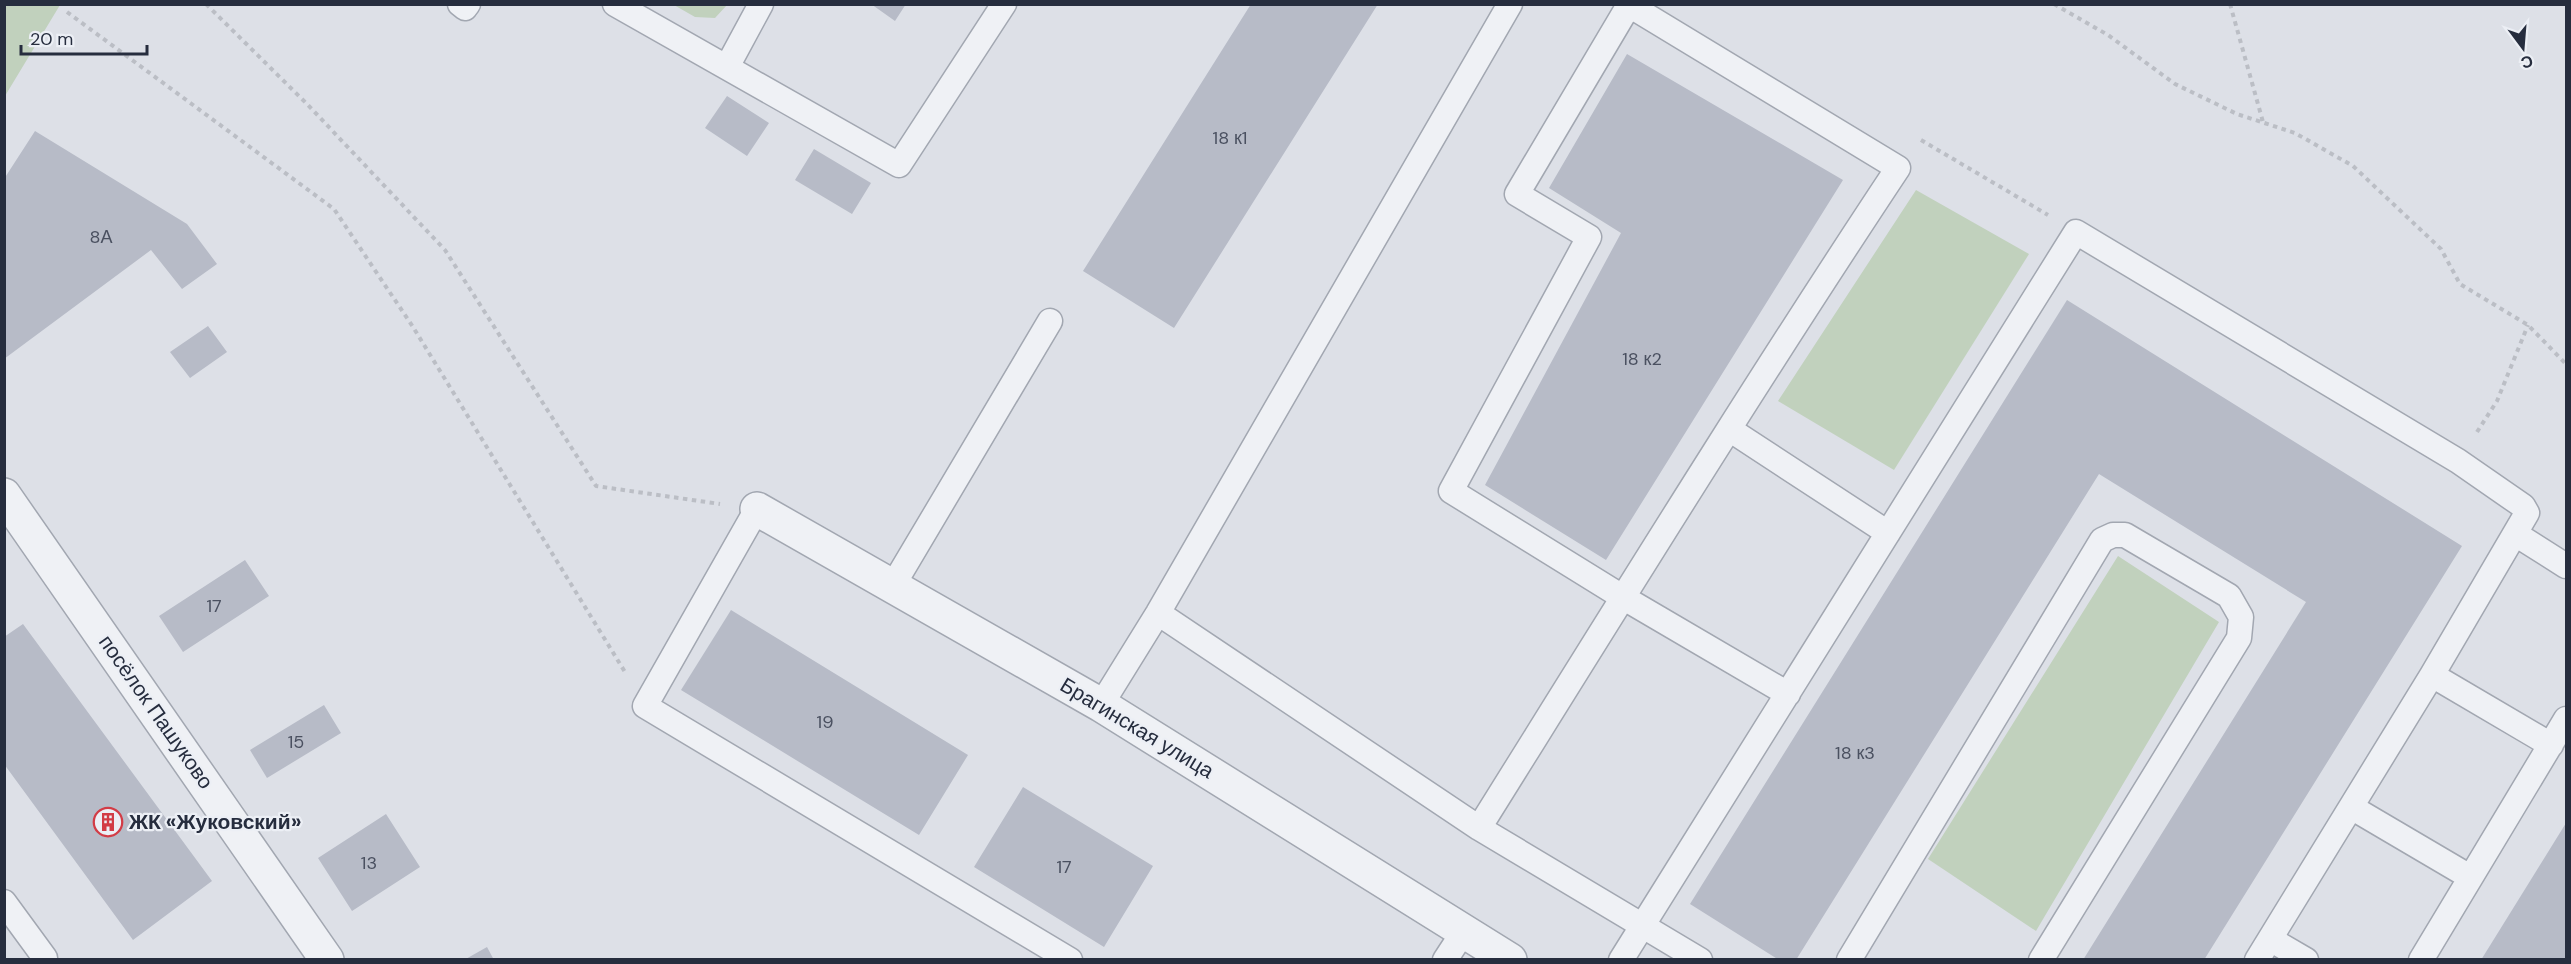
<svg xmlns="http://www.w3.org/2000/svg" width="2571" height="964" font-family="'DM Sans',sans-serif">
  <rect width="100%" height="100%" fill="#dde0e7"/>
  <!-- green -->
  <path fill="#c1d1bd" d="M5 4 60 5 5 96 4 5Z
    M674 5H727L715 18 695 17Z
    M1916 190 2029 254 1894 470 1778 401Z
    M2118 556 2219 622 2036 931 1928 859Z"/>
  <!-- building -->
  <path fill="#b7bbc7" d="M871 4H906L895 21Z
    M1251 4H1378L1174 328 1083 271Z
    M1627 54 1843 180 1606 560 1485 485 1621 233 1549 188Z
    M727 96 769 123 747 156 705 128Z
    M35 131 187 224 217 264 182 289 151 250 4 359V179Z
    M814 149 871 183 852 214 795 180Z
    M2067 300 2462 546 2204 960H2083L2306 602 2099 474 1796 960H1779L1690 904Z
    M208 326 227 352 190 378 170 352Z
    M245 560 269 596 183 652 159 616Z
    M731 610 968 755 919 835 681 690Z
    M23 624 212 881 133 940 4 764V637Z
    M324 705 341 733 267 778 250 750Z
    M1023 787 1153 866 1104 947 974 867Z
    M386 814 420 867 352 911 318 858Z
    M2566 823V960H2481Z
    M487 947 494 960H464Z"/>
  <g fill="none" stroke-linecap="round" stroke-linejoin="round">
    <!-- lane casing -->
    <g stroke="#a2a7b1" stroke-width="27">
      <path id="lane" d="M460 4 465 8 468 4
        M615 4 899 165 1004 4
        M727 67 761 4
        M1729 429 1888 533
        M757 509 645 706 1070 960
        M2517 535 2566 566
        M892 587 1050 321
        M1158 613 1479 828 1700 960
        M2432 675 2551 745
        M1101 705 1158 613 1510 4
        M2351 807 2470 877
        M1479 828C1617 607 1754 385 1898 168L1629 5 1517 194 1589 237 1451 491 1624 598 1788 694
        M4 902 45 958
        M2270 939 2306 960
        M1445 960 1464 931
        M1621 960 2076 232 2458 461 2523 506 2527 513 2432 675 2257 960
        M1849 960 2102 540 2113 535H2125L2229 596 2241 617 2239 638 2041 960
        M2421 960 2566 719"/>
    </g>
    <!-- street casing -->
    <g stroke="#a2a7b1" stroke-width="36">
      <path id="street" d="M4 495 327 960
        M757 509 1101 705 1510 960"/>
    </g>
    <!-- path -->
    <path stroke="#bbbec5" stroke-width="4" stroke-dasharray="4.5 4.5" stroke-linecap="butt" d="M206 4 308 105 445 250 596 486 720 504
      M2054 4 2108 35 2175 84 2237 114 2295 133 2353 166 2441 249 2460 284 2528 325 2566 364
      M2230 4 2263 122
      M67 12 334 209 413 327 625 672
      M1921 140 2048 215
      M2477 432 2497 401 2528 325"/>
    <!-- lane -->
    <use href="#lane" stroke="#eff1f5" stroke-width="24"/>
    <!-- street -->
    <use href="#street" stroke="#eff1f5" stroke-width="33"/>
  </g>
  <!-- icons -->
  <defs>
    <g id="building-ring" transform="scale(1.5)"><circle r="9.5" fill="#eceff5" stroke="#d23c46" stroke-width="1.5"/><path d="M-4-6H4V6H1V3H-1V6H-4ZM-2.5-4.3h1.7v1.8h-1.7ZM.8-4.3h1.7v1.8H.8ZM-2.5-1h1.7V.8h-1.7ZM.8-1h1.7V.8H.8Z" fill="#d23c46"/></g>
  </defs>
  <g fill-rule="evenodd">
    <use href="#building-ring" x="108" y="822"/>
  </g>
  <g text-anchor="middle" dominant-baseline="central" stroke-width="4.5" stroke-linejoin="round" paint-order="stroke">
    <!-- number labels -->
    <g font-size="18" fill="#4a5060">
      <text x="1230" y="138">18 к1</text>
      <text x="101" y="237">8А</text>
      <text x="1642" y="359">18 к2</text>
      <text x="214" y="606">17</text>
      <text x="825" y="722">19</text>
      <text x="296" y="742">15</text>
      <text x="1855" y="753">18 к3</text>
      <text x="369" y="863">13</text>
      <text x="1064" y="867">17</text>
    </g>
    <!-- street labels -->
    <g font-size="21" fill="#262d3e" stroke="#eceff5">
      <text transform="translate(156 712) rotate(55)">посёлок Пашуково</text>
      <text transform="translate(1137 728) rotate(31)">Брагинская улица</text>
    </g>
    <!-- poi labels -->
    <g font-size="21" font-weight="bold" fill="#262d3e" stroke="#eceff5" text-anchor="start">
      <text x="129" y="822">ЖК «Жуковский»</text>
    </g>
  </g>
  <!-- border -->
  <rect width="2571" height="964" fill="none" stroke="#262d3e" stroke-width="12"/>
  <!-- north arrow -->
  <g transform="translate(2523 48) rotate(164)" stroke="#eceff5" stroke-width="4.5" paint-order="stroke">
  <path d="M0-4.5L10 22L0 15L-10 22Z" fill="#262d3e"/>
  <text y="-9" font-size="16" font-weight="bold" text-anchor="middle" fill="#262d3e">С</text>
  </g>
  <!-- scale -->
  <path d="M21 45v9h126v-9" fill="none" stroke="#262d3e" stroke-width="3"/>
  <text x="30" y="45" font-size="18" fill="#262d3e" stroke="#eceff5" stroke-width="4.5" paint-order="stroke">20 m</text>
</svg>
